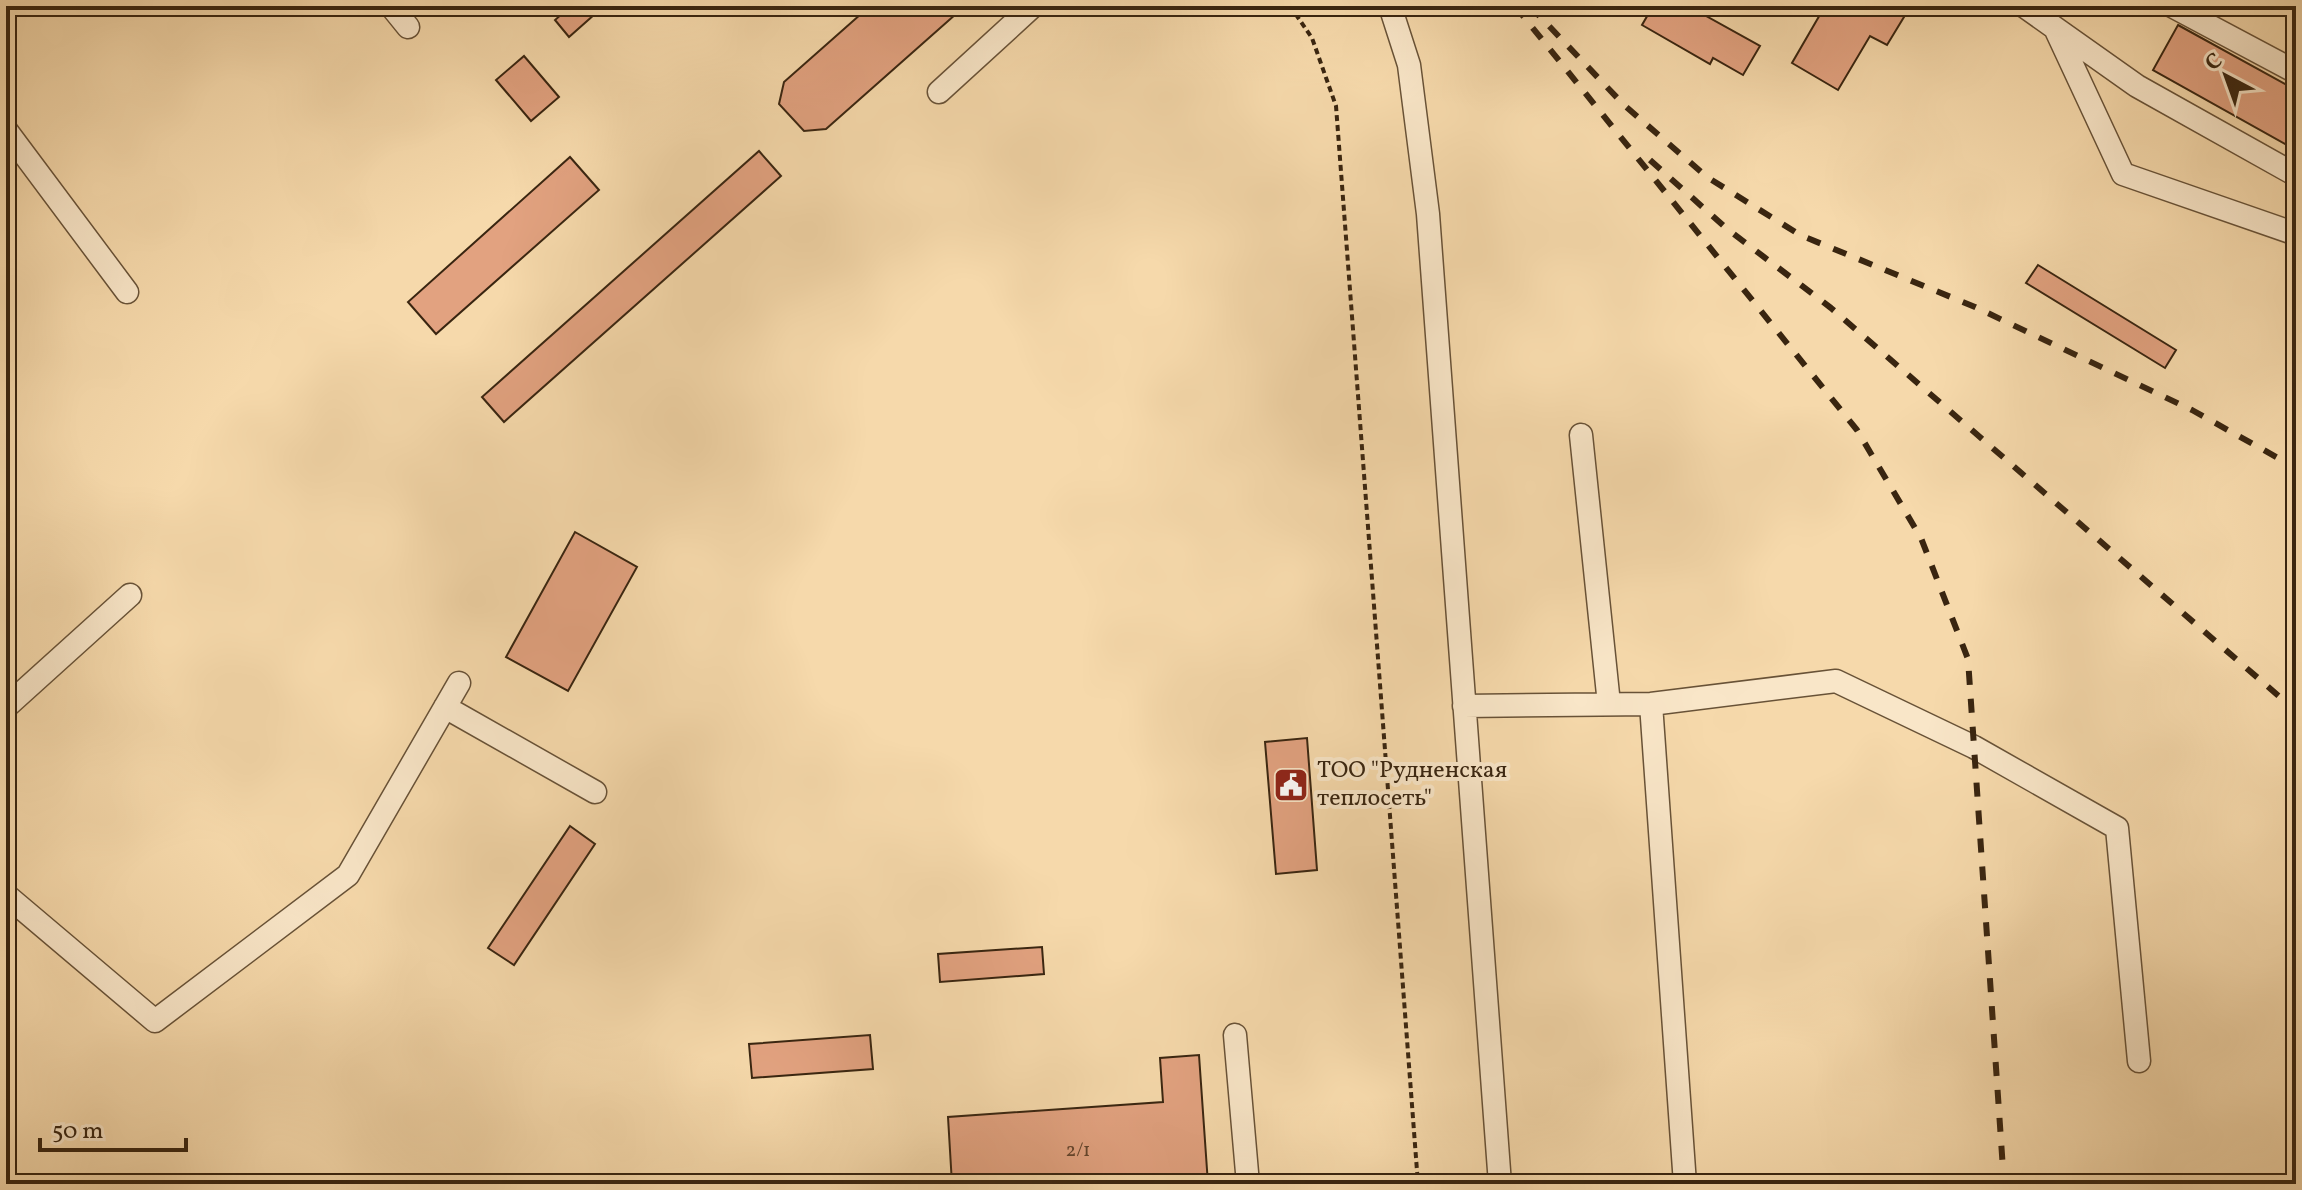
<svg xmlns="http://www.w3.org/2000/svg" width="2302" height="1190" font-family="Vollkorn,serif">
  <rect width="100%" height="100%" fill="#f6d9ab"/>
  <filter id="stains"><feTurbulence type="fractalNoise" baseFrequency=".0025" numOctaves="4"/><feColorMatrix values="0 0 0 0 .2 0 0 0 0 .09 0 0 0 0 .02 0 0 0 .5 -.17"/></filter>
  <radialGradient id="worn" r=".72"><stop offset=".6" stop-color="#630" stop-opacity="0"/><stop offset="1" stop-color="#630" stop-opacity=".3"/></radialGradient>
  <!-- building -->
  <path fill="#e2a280" stroke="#392510" stroke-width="2" d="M571 6H604L569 37 555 20Z
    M870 6H965L826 129 804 131 779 104 784 82Z
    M1653 6H1688L1760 46 1743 75 1713 58 1710 64 1642 25Z
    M1825 6H1897L1907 12 1887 45 1870 36 1838 90 1792 63Z
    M2178 25 2296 90V150L2153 70Z
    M524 56 559 97 531 121 496 80Z
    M759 151 781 176 504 422 482 397Z
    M570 157 599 190 436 334 408 302Z
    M2038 265 2176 350 2165 368 2026 283Z
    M575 532 637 567 568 691 506 657Z
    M1307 738 1317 870 1276 874 1265 742Z
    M570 826 595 844 514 965 488 948Z
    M1042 947 1044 974 940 982 938 954Z
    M870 1035 873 1069 752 1078 749 1044Z
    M1199 1055 1208 1184H952L948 1117 1163 1102 1160 1058Z"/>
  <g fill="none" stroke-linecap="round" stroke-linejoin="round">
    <!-- minor casing -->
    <g stroke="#685237" stroke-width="25">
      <path id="minor" d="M391 6 408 27
        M1390 6 1409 65 1428 214 1500 1184
        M2024 6 2137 86 2296 175
        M2172 6 2296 72
        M2055 28 2123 174 2296 234
        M939 92 1033 6
        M6 130 127 292
        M1581 435 1609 704
        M1651 704 1685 1184
        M1464 706 1651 704 1836 681 1974 747 2117 828 2139 1061
        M6 707 130 595
        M445 707 595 792
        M6 895 155 1021 348 875 459 683
        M1235 1035 1248 1184"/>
    </g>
    <!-- path -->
    <path stroke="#392510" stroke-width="4" stroke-dasharray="6 4" stroke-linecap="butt" d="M1290 6 1312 38 1336 106 1418 1184"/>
    <!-- minor -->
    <use href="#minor" stroke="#f9e6c8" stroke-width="22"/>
    <!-- rail -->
    <path stroke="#392510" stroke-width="6" stroke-dasharray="14 14" stroke-linecap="butt" d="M1515 6 1857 430 1921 538 1968 659 2004 1184
      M1530 6 1624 105 1707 177 1800 235 1975 307 2192 410 2296 468
      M1650 160 1726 228 1831 308 2296 711"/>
  </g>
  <!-- icons -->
  <defs>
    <g id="civic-square" transform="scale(1.8)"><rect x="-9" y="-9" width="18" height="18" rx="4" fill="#8f2418" stroke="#f9e6c8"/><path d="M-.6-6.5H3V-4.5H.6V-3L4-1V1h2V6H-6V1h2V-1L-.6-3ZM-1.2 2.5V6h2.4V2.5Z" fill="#fff"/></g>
  </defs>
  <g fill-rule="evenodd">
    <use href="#civic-square" x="1291" y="785"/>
  </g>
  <g text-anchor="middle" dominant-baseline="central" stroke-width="8" stroke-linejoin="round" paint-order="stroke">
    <!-- number labels -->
    <g font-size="20" fill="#63442c">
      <text x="1078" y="1151">2/1</text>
    </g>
    <!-- poi labels -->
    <g font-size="24" fill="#392510" stroke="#f9e6c8" text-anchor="start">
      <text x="1317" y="771">ТОО "Рудненская<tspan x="1317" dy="28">теплосеть"</tspan></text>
    </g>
  </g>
  <!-- margin -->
  <rect width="2302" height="1190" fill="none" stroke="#f6d9ab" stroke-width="32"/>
  <rect x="8" y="8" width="2286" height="1174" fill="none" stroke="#392510" stroke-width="4"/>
  <rect x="16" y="16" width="2270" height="1158" fill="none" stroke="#392510" stroke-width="2"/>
  <!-- north arrow -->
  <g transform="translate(2226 76) rotate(319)" stroke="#f9e6c8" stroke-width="6" paint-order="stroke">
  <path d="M0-6L14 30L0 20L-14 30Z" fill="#392510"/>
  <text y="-12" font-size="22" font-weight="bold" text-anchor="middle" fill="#392510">С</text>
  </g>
  <!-- scale -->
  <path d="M40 1138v12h146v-12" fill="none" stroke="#392510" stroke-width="4"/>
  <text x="52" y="1138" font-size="24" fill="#392510" stroke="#f9e6c8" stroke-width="6" paint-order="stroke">50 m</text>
  <rect width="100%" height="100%" filter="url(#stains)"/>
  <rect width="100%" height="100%" fill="url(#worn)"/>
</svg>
